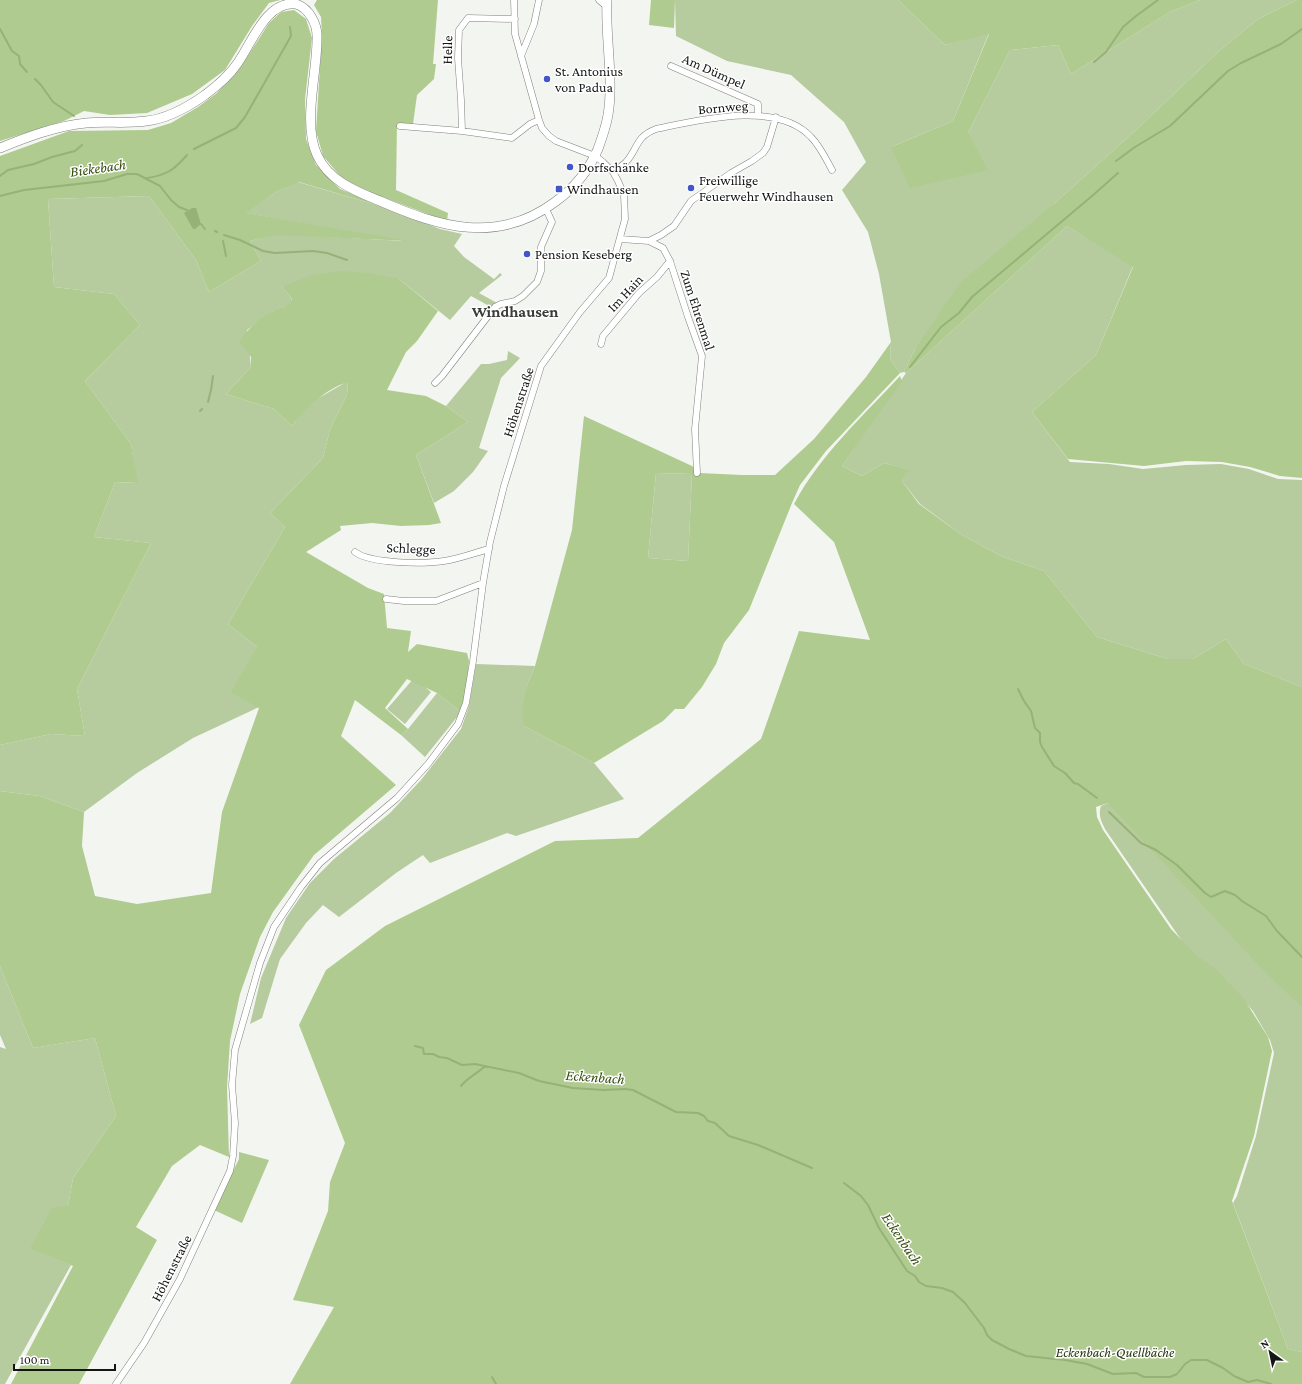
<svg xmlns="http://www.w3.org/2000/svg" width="1302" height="1384" font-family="'Crimson Pro',serif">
  <rect width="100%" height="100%" fill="#f3f5f0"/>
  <!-- green -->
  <path fill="#b6cb9e" d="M675 0H898L945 45 989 33 953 121 891 147 968 133 1010 50 1058 45 1071 74 1170 12 1200 0H1297L1258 19 1218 52 1136 130 1055 203 915 349 904 372 900 373 890 359 891 342 879 274 868 232 842 190 866 162 844 122 791 75 727 61 676 36Z
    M298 182 380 206 440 229 462 234 454 246 464 257 494 279 500 273 502 275 479 293 497 303 491 307 471 296 450 320 399 279 282 287 290 296 292 301 289 305 273 311 247 330 251 367 226 394 274 409 292 426 303 411 317 399 348 381 347 395 330 429 323 458 270 513 285 527 228 624 257 647 259 707 193 738 137 773 84 812 40 796 0 791V745L51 734 85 736 77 689 151 543 94 537 115 482 137 483 131 444 85 381 140 325 114 294 54 287 48 199 149 196 196 260 209 292 261 261 250 241 276 234 404 241 245 213 276 192Z
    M1067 226 1133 266 1096 355 1032 412 1070 462 1109 464 1143 469 1186 465 1221 464 1249 469 1278 479 1302 480V687L1244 664 1226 639 1193 659H1168L1097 637 1044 571 1001 556 962 535 920 504 902 481 908 469 884 463 862 476 842 466 906 373Z
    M508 351 520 358 501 378 479 448 488 451 473 472 454 491 434 503 416 455 468 422 446 406 481 364H489L507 360Z
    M656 473 692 474 688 561 648 558Z
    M476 664 535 666 527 685 524 726 594 763 624 799 516 836 507 833 430 863 423 855 396 873 339 917 323 905 306 923 280 959 262 1018 250 1024 261 978 286 918 310 883 334 859 390 813 421 780 461 729 469 706Z
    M414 678 431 692 405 724 387 709Z
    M437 693 461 712 425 757 401 735 408 729Z
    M1108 803 1302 937V1352L1288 1349 1233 1203 1237 1196 1256 1136 1274 1053 1270 1040 1253 1011 1226 980 1192 953 1182 941 1105 829C1101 821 1098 815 1101 806Z
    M0 966 33 1048 95 1038 116 1116 73 1178 68 1206 31 1249 71 1265 5 1384H0V1047L6 1049 0 1035Z"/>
  <!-- forest -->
  <path fill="#afcb8f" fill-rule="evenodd" d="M0 0H280L269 3 252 26 225 70 192 94 147 113 110 115 84 111 64 121 0 141Z
    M317 0H438L433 64H436L434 79 417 95 413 124 397 123 396 190 448 213 447 221 363 190 341 177 323 156 316 131 322 35 321 17 314 5Z
    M651 0H675L674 28 649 25Z
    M898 0H1200L1170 12 1071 74 1058 45 1010 50 968 133 988 170 910 188 891 147 953 121 989 34 945 45Z
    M1297 0H1302V478L1280 476 1250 467 1222 462 1186 461 1144 466 1068 459 1032 412 1096 355 1133 267 1067 226 906 373 904 372 915 349 960 283 1055 203 1136 130 1218 52 1258 19Z
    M294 10 306 19 312 38 305 99 306 139 316 165 340 189 380 206 299 182 276 192 246 213 409 241 276 235 250 241 261 261 209 292 196 260 149 196 48 199 54 287 114 294 140 325 85 381 131 444 138 483 115 482 94 537 151 543 77 689 85 736 51 734 0 745V156L69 131 148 130 171 123 198 107 217 93 244 62 269 23 281 12Z
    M342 271 367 273 399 279 438 311 417 341 406 352 387 390 426 396 446 406 468 422 416 455 441 523 429 525 401 526 372 523 340 526 341 530 306 552 368 588 384 594 387 628 411 631 408 652 417 644 467 653 469 661 466 702 461 712 437 693 407 679 385 708 408 729 401 735 355 700 341 736 396 785 314 855 273 912 260 937 240 994 230 1041 227 1087 229 1157 200 1145 172 1166 136 1227 157 1240 79 1384H11L73 1266 30 1249 52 1208 68 1206 73 1178 116 1116 95 1038 33 1048 0 966V791L40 796 84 812 82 846 95 896 137 904 211 893 222 812 259 708 231 692 257 647 228 624 285 527 270 513 323 458 330 429 347 395 348 382C326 389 306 407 292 426L274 409 226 394 251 367V357L239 342C247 329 259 319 273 311 280 307 287 308 292 300L290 296 282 287 312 275Z
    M891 342 890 359 900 373 826 451 800 485 792 503 749 610 724 643 716 664 702 687 684 709H675L663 721 594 763 524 726 522 711 527 685 535 666 572 530 584 416 692 466 699 473 742 475H775L814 439 866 377ZM656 473 692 474 688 561 648 558Z
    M900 376 902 381 842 466 862 476 884 463 909 469 902 481 919 504 962 535 1001 556 1044 571 1097 637 1168 659H1193L1226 639 1244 664 1302 687V1007L1264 971 1108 803 1096 807 1097 817 1103 830 1171 929 1196 955 1219 972 1244 999 1268 1037 1272 1051 1254 1136 1232 1201 1288 1349 1302 1352V1384H290L334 1307 293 1300 328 1211 330 1182 345 1143 299 1025 326 970 385 926 555 841 638 838 761 739 799 631 870 640 834 542 794 504C820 455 863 416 900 376Z
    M239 1152 269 1160 242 1223 214 1210 239 1159Z"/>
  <!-- water -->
  <path fill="#97b277" d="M192 208H196C198 213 199 219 201 224L195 229H193L184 213Z"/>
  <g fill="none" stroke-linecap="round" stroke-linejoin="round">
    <!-- stream -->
    <path stroke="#97b277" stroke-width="2" d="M0 29 12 51 19 56 20 64 27 72
      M1094 62 1106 52 1123 27 1136 16 1158 0
      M35 79 41 85 53 102 74 116
      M194 149 236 128 245 117 291 36 290 27
      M1116 161 1135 147 1170 126 1228 71 1241 63 1281 44 1302 29
      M0 176 8 170 34 164 52 157 75 151 82 145
      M147 178C167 175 174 170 187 155
      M0 196 24 190 104 181 127 174H137L160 186 171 200 179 207 187 210
      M201 224 205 229
      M215 231 217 232
      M224 235 240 240 263 251 275 253 313 251 327 253 347 260
      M223 241 226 256
      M910 367 941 327 959 313 972 297 1092 196 1118 173
      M208 402 211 390 213 376
      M200 411 202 409
      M1018 689 1024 701 1031 711 1035 728 1040 733V742L1042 747 1054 766 1065 773 1074 783 1078 784 1097 798
      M1109 812 1141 843 1156 850 1177 865 1205 893 1211 897 1225 891 1235 895 1242 901 1266 916 1277 931 1302 957
      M415 1046 423 1048 424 1054H433L439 1057 447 1058 462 1065 475 1064 519 1073 539 1081 573 1088 604 1090 625 1089 633 1090 676 1112 698 1113 704 1116 708 1121 715 1123 729 1136 758 1145 812 1168
      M461 1086C466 1079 478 1073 485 1066
      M844 1183 861 1196 868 1205 879 1228 907 1271 915 1276 919 1282 926 1286 942 1288 953 1292 965 1303 984 1328 987 1335 992 1340 1009 1349 1026 1356 1065 1360 1087 1364 1113 1374 1136 1373 1144 1377H1170L1177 1374 1185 1364 1191 1360H1207L1223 1368 1234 1376 1248 1382 1257 1380 1271 1384
      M492 1377 496 1384"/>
    <!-- minor casing -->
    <g stroke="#7f817d" stroke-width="7">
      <path id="minor" d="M599 0 606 6
        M521 56 534 24 539 0
        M671 66 758 104V116
        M400 126 462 131 512 138 530 124 539 120
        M462 131 461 100 458 58 459 30 468 18 515 19
        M613 172C617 169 622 166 626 162 638 149 635 137 656 129 699 120 777 100 811 137 820 146 826 159 832 170
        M620 239 649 241 663 248 670 261 688 317 702 356 695 429 697 473
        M649 241 661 235 674 226 691 201 731 173 752 161 763 153 767 147 776 117
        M601 344 603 336 639 293 657 277 670 261
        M435 383 442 376 495 307 501 304 515 301 523 296 537 282 541 271V247L552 222 546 209
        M355 552C371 564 424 564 444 561 459 559 474 553 489 549
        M386 599 404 601H436L483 583
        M116 1384 144 1343 180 1279 230 1171 233 1156 235 1123 232 1085 235 1050 260 963 274 927 301 887 320 863 397 798 428 764 458 724 466 703 473 661 483 583 490 542 504 486 541 366 580 312 609 278 625 219 624 195 618 181 613 172 603 162 595 156 556 141 549 136 542 128 539 120 515 34 514 0"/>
    </g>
    <!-- secondary casing -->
    <g stroke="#7f817d" stroke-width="10">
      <path id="secondary" d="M0 148C27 137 56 126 86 123 106 121 126 124 146 121 167 119 188 107 205 95 217 86 229 76 237 64 251 45 266 0 296 4 309 8 317 24 317 36 318 71 302 122 317 155 329 181 355 191 380 201 440 227 497 245 555 202 573 189 589 170 598 149 602 138 606 127 608 115 614 79 605 37 607 0"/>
    </g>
    <!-- minor -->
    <use href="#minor" stroke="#fff" stroke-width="6"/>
    <!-- secondary -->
    <use href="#secondary" stroke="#fff" stroke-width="9"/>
  </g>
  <!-- markers -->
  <g fill="#4256ca" stroke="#fff" stroke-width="1.5">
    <circle cx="547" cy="79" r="4"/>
    <circle cx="570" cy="167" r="4"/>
    <circle cx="691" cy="188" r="4"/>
    <rect x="555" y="185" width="8" height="8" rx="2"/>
    <circle cx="527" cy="254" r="4"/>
  </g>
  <g text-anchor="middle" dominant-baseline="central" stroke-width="3" stroke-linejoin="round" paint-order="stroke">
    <!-- street labels -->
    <g font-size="14" fill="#141514" stroke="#fff">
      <text transform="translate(447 50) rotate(-89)">Helle</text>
      <text transform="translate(714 71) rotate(24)">Am Dümpel</text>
      <text transform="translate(723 107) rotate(-5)">Bornweg</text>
      <text transform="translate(625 293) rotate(-47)">Im Hain</text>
      <text transform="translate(698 310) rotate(72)">Zum Ehrenmal</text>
      <text transform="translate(518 402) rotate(-72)">Höhenstraße</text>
      <text transform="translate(411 548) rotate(2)">Schlegge</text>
      <text transform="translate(171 1268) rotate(-63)">Höhenstraße</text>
    </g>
    <!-- poi labels -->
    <g font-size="14" fill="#141514" stroke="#fff" text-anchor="start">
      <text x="555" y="71">St. Antonius<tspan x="555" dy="16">von Padua</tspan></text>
      <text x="578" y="167">Dorfschänke</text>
      <text x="699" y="180">Freiwillige<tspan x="699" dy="16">Feuerwehr Windhausen</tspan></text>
      <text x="567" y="189">Windhausen</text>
      <text x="535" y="254">Pension Keseberg</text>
    </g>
    <!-- park labels -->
    <g font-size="14" font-style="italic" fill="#26370c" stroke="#fff">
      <text x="1115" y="1352">Eckenbach-Quellbäche</text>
    </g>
    <!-- water labels -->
    <g font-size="15" font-style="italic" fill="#354d0c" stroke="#fff">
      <text transform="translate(98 168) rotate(-8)">Biekebach</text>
      <text transform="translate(595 1077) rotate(4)">Eckenbach</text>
      <text transform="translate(902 1239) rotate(56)">Eckenbach</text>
    </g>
    <!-- quarter labels -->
    <g font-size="16" font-weight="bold" fill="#3b3d39" stroke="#fff">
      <text x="515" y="311">Windhausen</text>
    </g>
  </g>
  <!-- north arrow -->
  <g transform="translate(1270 1352) rotate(327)" stroke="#ffffff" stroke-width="3" paint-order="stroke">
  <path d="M0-3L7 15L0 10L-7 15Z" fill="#141514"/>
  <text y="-6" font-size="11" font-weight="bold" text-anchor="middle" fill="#141514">N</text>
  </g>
  <!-- scale -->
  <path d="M14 1364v6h101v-6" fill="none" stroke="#141514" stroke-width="2"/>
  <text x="20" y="1364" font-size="12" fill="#141514" stroke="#ffffff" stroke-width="3" paint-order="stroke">100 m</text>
</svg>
